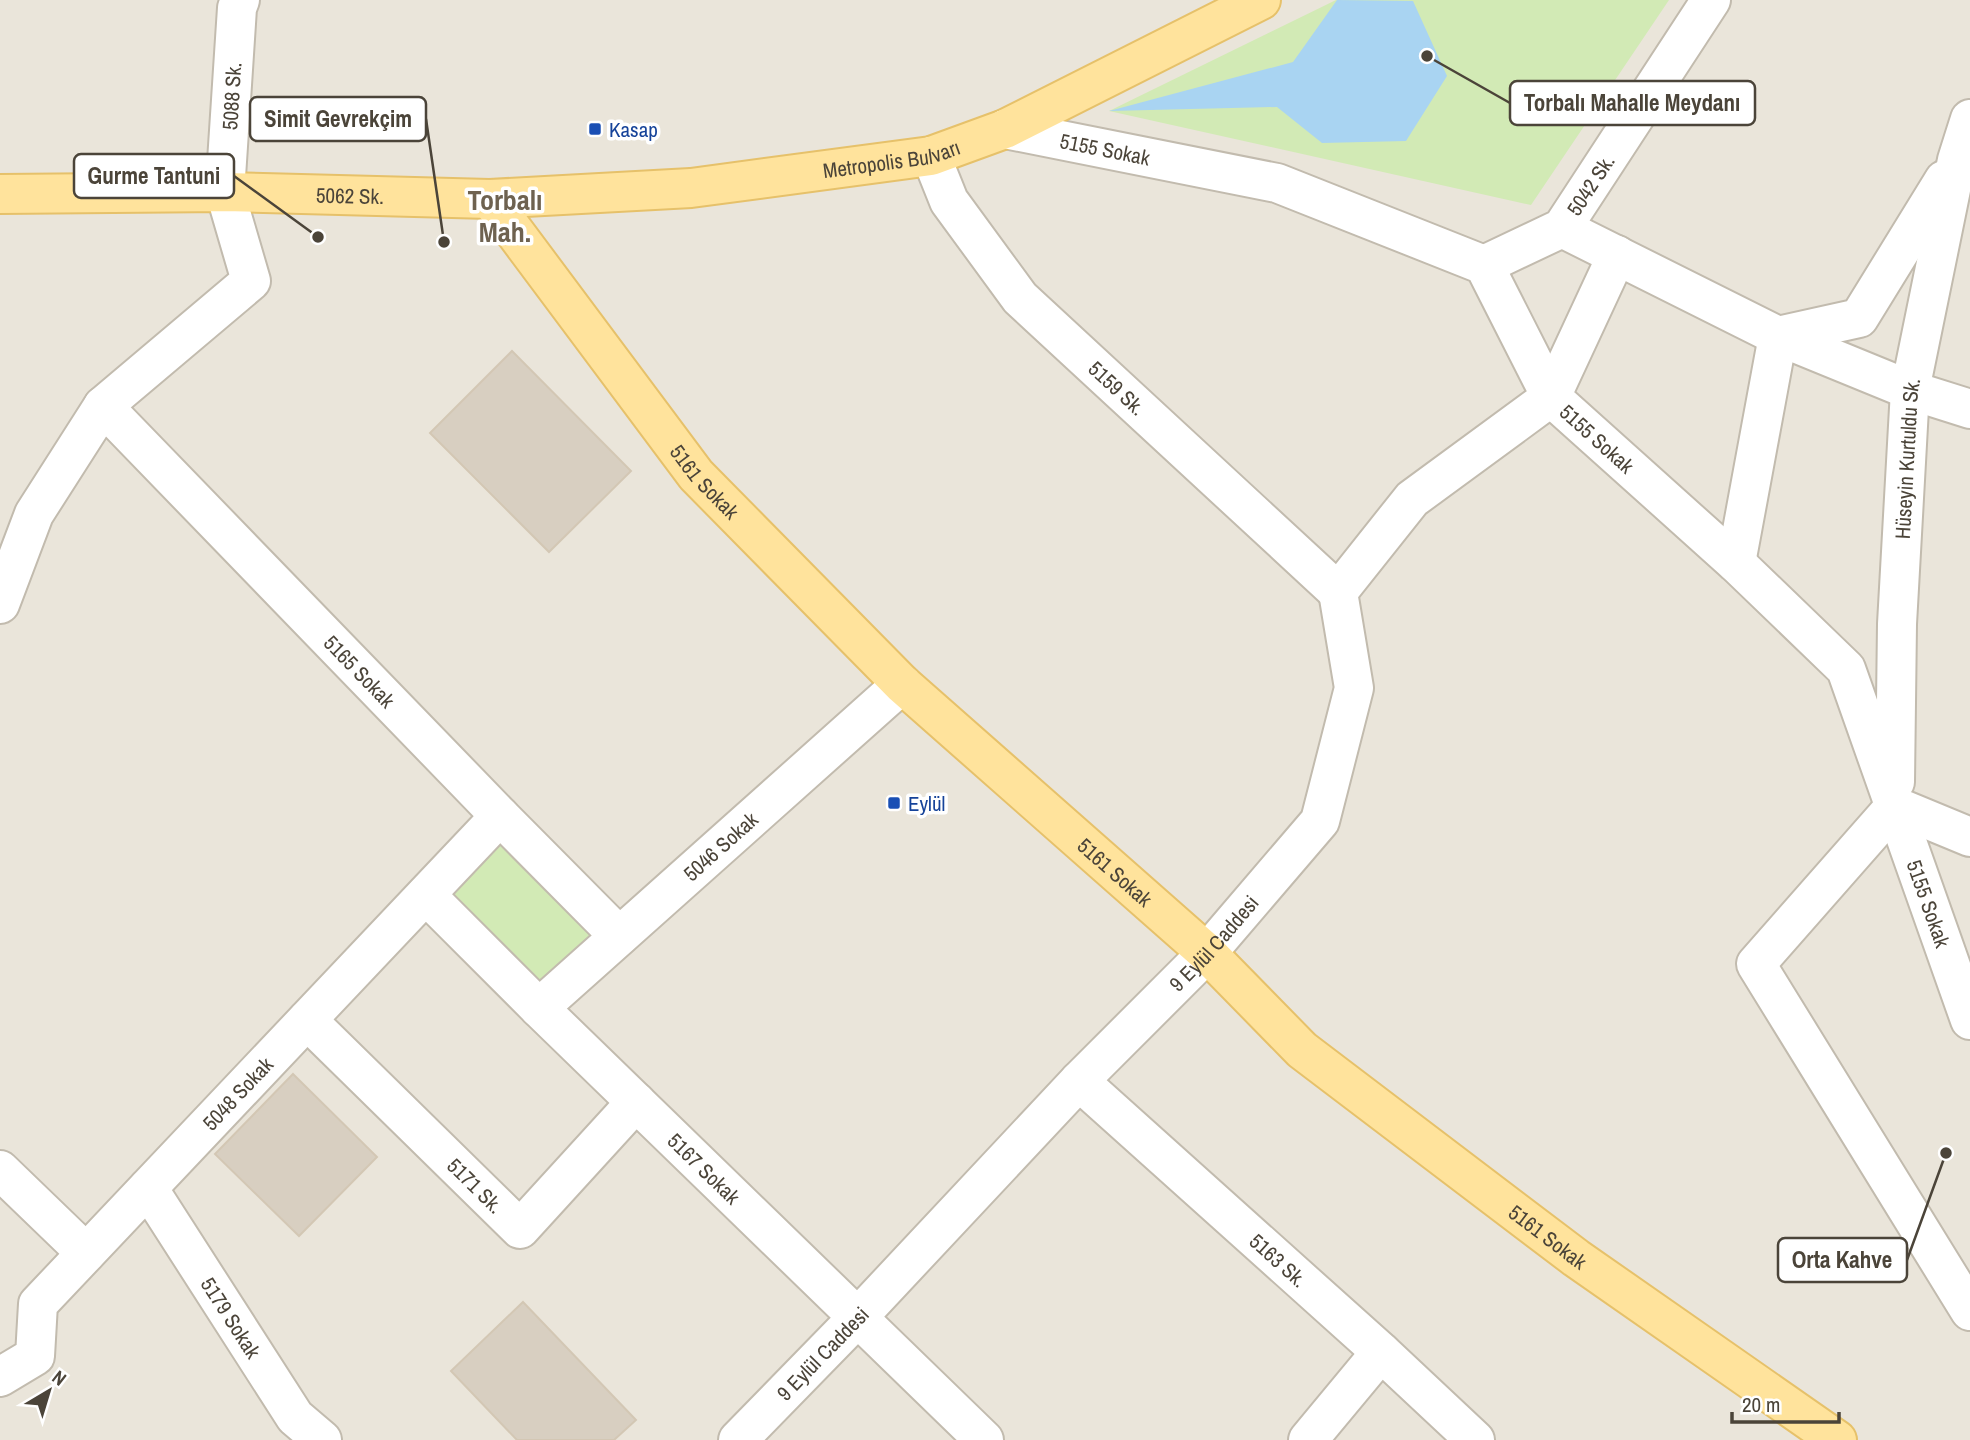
<svg xmlns="http://www.w3.org/2000/svg" width="1970" height="1440" font-family="'Archivo Narrow',sans-serif">
  <rect width="100%" height="100%" fill="#f6f3ec"/>
  <!-- residential -->
  <path fill="#eae5da" d="M0 0H1970V1440H0Z"/>
  <!-- green -->
  <path fill="#d2eab5" d="M1336 0H1669L1531 205 1109 111Z
    M500 816 619 936 539 1008 426 895Z"/>
  <!-- water -->
  <path fill="#a9d4f2" d="M1337 0 1413 1 1447 76 1406 141 1322 143 1277 107 1109 111 1293 62Z"/>
  <!-- building -->
  <path fill="#d8cfc1" stroke="#d3c7b4" stroke-width="2" d="M512 351 631 471 549 552 430 433Z
    M293 1074 377 1157 299 1236 215 1154Z
    M523 1302 636 1420 614 1440H517L451 1371Z"/>
  <g fill="none" stroke-linecap="round" stroke-linejoin="round">
    <!-- minor casing -->
    <g stroke="#c2bbae" stroke-width="42">
      <g id="minor">
        <path id="s1" d="M1005 129 1277 183 1484 265 1551 397 1736 563 1846 669 1970 1020"/>
        <path id="s2" d="M931 156 949 201 1020 298 1338 592"/>
        <path d="M1562 228 1778 336 1910 390 1970 409"/>
        <path id="s3" d="M1484 265 1562 228 1711 0"/>
        <path id="s4" d="M103 406 500 816 619 936"/>
        <path d="M1736 563 1778 336 1859 318 1944 180"/>
        <path id="s5" d="M0 604 34 514 103 406 251 281 225 192 237 8 240 0"/>
        <path id="s6" d="M1895 782 1897 624 1910 390 1957 160 1970 119"/>
        <path d="M1895 806 1756 964 1970 1311"/>
        <path d="M1895 806 1970 837"/>
        <path id="s7" d="M426 895 539 1008 984 1440"/>
        <path id="s8" d="M539 1008 902 684"/>
        <path id="s9" d="M307 1020 520 1229 636 1102"/>
        <path id="s10" d="M1079 1081 1381 1352 1475 1440"/>
        <path d="M0 1170 86 1253"/>
        <path id="s11" d="M148 1188 295 1417 322 1440"/>
        <path id="s12" d="M0 1377 35 1356 38 1304 500 816"/>
        <path id="s13" d="M738 1440 857 1318 1079 1081 1207 953 1320 821 1354 688 1338 592 1412 499 1551 397 1617 255"/>
        <path d="M1308 1440 1381 1352"/>
      </g>
    </g>
    <!-- major casing -->
    <g stroke="#e6c16a" stroke-width="42">
      <g id="major">
        <path id="s14" d="M0 194 225 192 490 199 691 188 931 156 1005 129 1261 0"/>
        <path id="s15" d="M490 199 696 475 902 684 1207 953 1302 1050 1576 1258 1837 1440"/>
      </g>
    </g>
    <!-- minor -->
    <use href="#minor" stroke="#fff" stroke-width="38"/>
    <!-- major -->
    <use href="#major" stroke="#ffe39c" stroke-width="38"/>
  </g>
  <!-- markers -->
  <g fill="#1a4fb4" stroke="#fff" stroke-width="2.5">
    <rect x="588" y="122" width="14" height="14" rx="3.5"/>
    <rect x="887" y="796" width="14" height="14" rx="3.5"/>
  </g>
  <g text-anchor="middle" dominant-baseline="central" stroke-width="7" stroke-linejoin="round" paint-order="stroke">
    <!-- street labels -->
    <g font-size="21" fill="#4b4439" stroke="#fff">
      <text stroke="none"><textPath href="#s5" startOffset="607">5088 Sk.</textPath></text>
      <text stroke="none"><textPath href="#s1" startOffset="102">5155 Sokak</textPath></text>
      <text stroke="none"><textPath href="#s14" startOffset="894">Metropolis Bulvarı</textPath></text>
      <text stroke="none"><textPath href="#s3" startOffset="138">5042 Sk.</textPath></text>
      <text stroke="none"><textPath href="#s14" startOffset="350">5062 Sk.</textPath></text>
      <text stroke="none"><textPath href="#s2" startOffset="301">5159 Sk.</textPath></text>
      <text stroke="none"><textPath href="#s1" startOffset="710">5155 Sokak</textPath></text>
      <text stroke="none"><textPath href="#s6" startOffset="324">Hüseyin Kurtuldu Sk.</textPath></text>
      <text stroke="none"><textPath href="#s15" startOffset="355">5161 Sokak</textPath></text>
      <text stroke="none"><textPath href="#s4" startOffset="369">5165 Sokak</textPath></text>
      <text stroke="none"><textPath href="#s8" startOffset="243">5046 Sokak</textPath></text>
      <text stroke="none"><textPath href="#s15" startOffset="922">5161 Sokak</textPath></text>
      <text stroke="none"><textPath href="#s1" startOffset="1298">5155 Sokak</textPath></text>
      <text stroke="none"><textPath href="#s13" startOffset="688">9 Eylül Caddesi</textPath></text>
      <text stroke="none"><textPath href="#s12" startOffset="383">5048 Sokak</textPath></text>
      <text stroke="none"><textPath href="#s7" startOffset="390">5167 Sokak</textPath></text>
      <text stroke="none"><textPath href="#s9" startOffset="236">5171 Sk.</textPath></text>
      <text stroke="none"><textPath href="#s15" startOffset="1489">5161 Sokak</textPath></text>
      <text stroke="none"><textPath href="#s10" startOffset="268">5163 Sk.</textPath></text>
      <text stroke="none"><textPath href="#s11" startOffset="154">5179 Sokak</textPath></text>
      <text stroke="none"><textPath href="#s13" startOffset="121">9 Eylül Caddesi</textPath></text>
    </g>
    <!-- transit labels -->
    <g font-size="21" fill="#164399" stroke="#fff" text-anchor="start">
      <text x="609" y="129">Kasap</text>
      <text x="908" y="803">Eylül</text>
    </g>
    <!-- district labels -->
    <g font-size="28" font-weight="bold" fill="#6e6250" stroke="#fff">
      <text x="505" y="200">Torbalı<tspan x="505" dy="32">Mah.</tspan></text>
    </g>
  </g>
  <!-- callouts -->
  <path fill="none" stroke="#4b4439" stroke-width="2.5" d="M1427 56L1510 103M444 242L426 119M318 237L234 176M1946 1153L1907 1260"/>
  <g fill="#4b4439" stroke="#fff" stroke-width="2.5">
    <circle cx="1427" cy="56" r="7"/>
    <circle cx="444" cy="242" r="7"/>
    <circle cx="318" cy="237" r="7"/>
    <circle cx="1946" cy="1153" r="7"/>
  </g>
  <g fill="#fff" stroke="#4b4439" stroke-width="2.5">
    <rect x="1510" y="81" width="245" height="44" rx="7"/>
    <rect x="250" y="97" width="176" height="44" rx="7"/>
    <rect x="74" y="154" width="160" height="44" rx="7"/>
    <rect x="1778" y="1238" width="129" height="44" rx="7"/>
  </g>
  <g font-size="23" text-anchor="middle" font-weight="bold" fill="#4b4439">
    <text x="1632" y="111">Torbalı Mahalle Meydanı</text>
    <text x="338" y="127">Simit Gevrekçim</text>
    <text x="154" y="184">Gurme Tantuni</text>
    <text x="1842" y="1268">Orta Kahve</text>
  </g>
  <!-- north arrow -->
  <g transform="translate(49 1391) rotate(38)" stroke="#ffffff" stroke-width="5" paint-order="stroke">
  <path d="M0-5L12 26L0 18L-12 26Z" fill="#4b4439"/>
  <text y="-10" font-size="19" font-weight="bold" text-anchor="middle" fill="#4b4439">N</text>
  </g>
  <!-- scale -->
  <path d="M1732 1412v10h107v-10" fill="none" stroke="#4b4439" stroke-width="3.5"/>
  <text x="1742" y="1412" font-size="21" fill="#4b4439" stroke="#ffffff" stroke-width="5" paint-order="stroke">20 m</text>
</svg>
